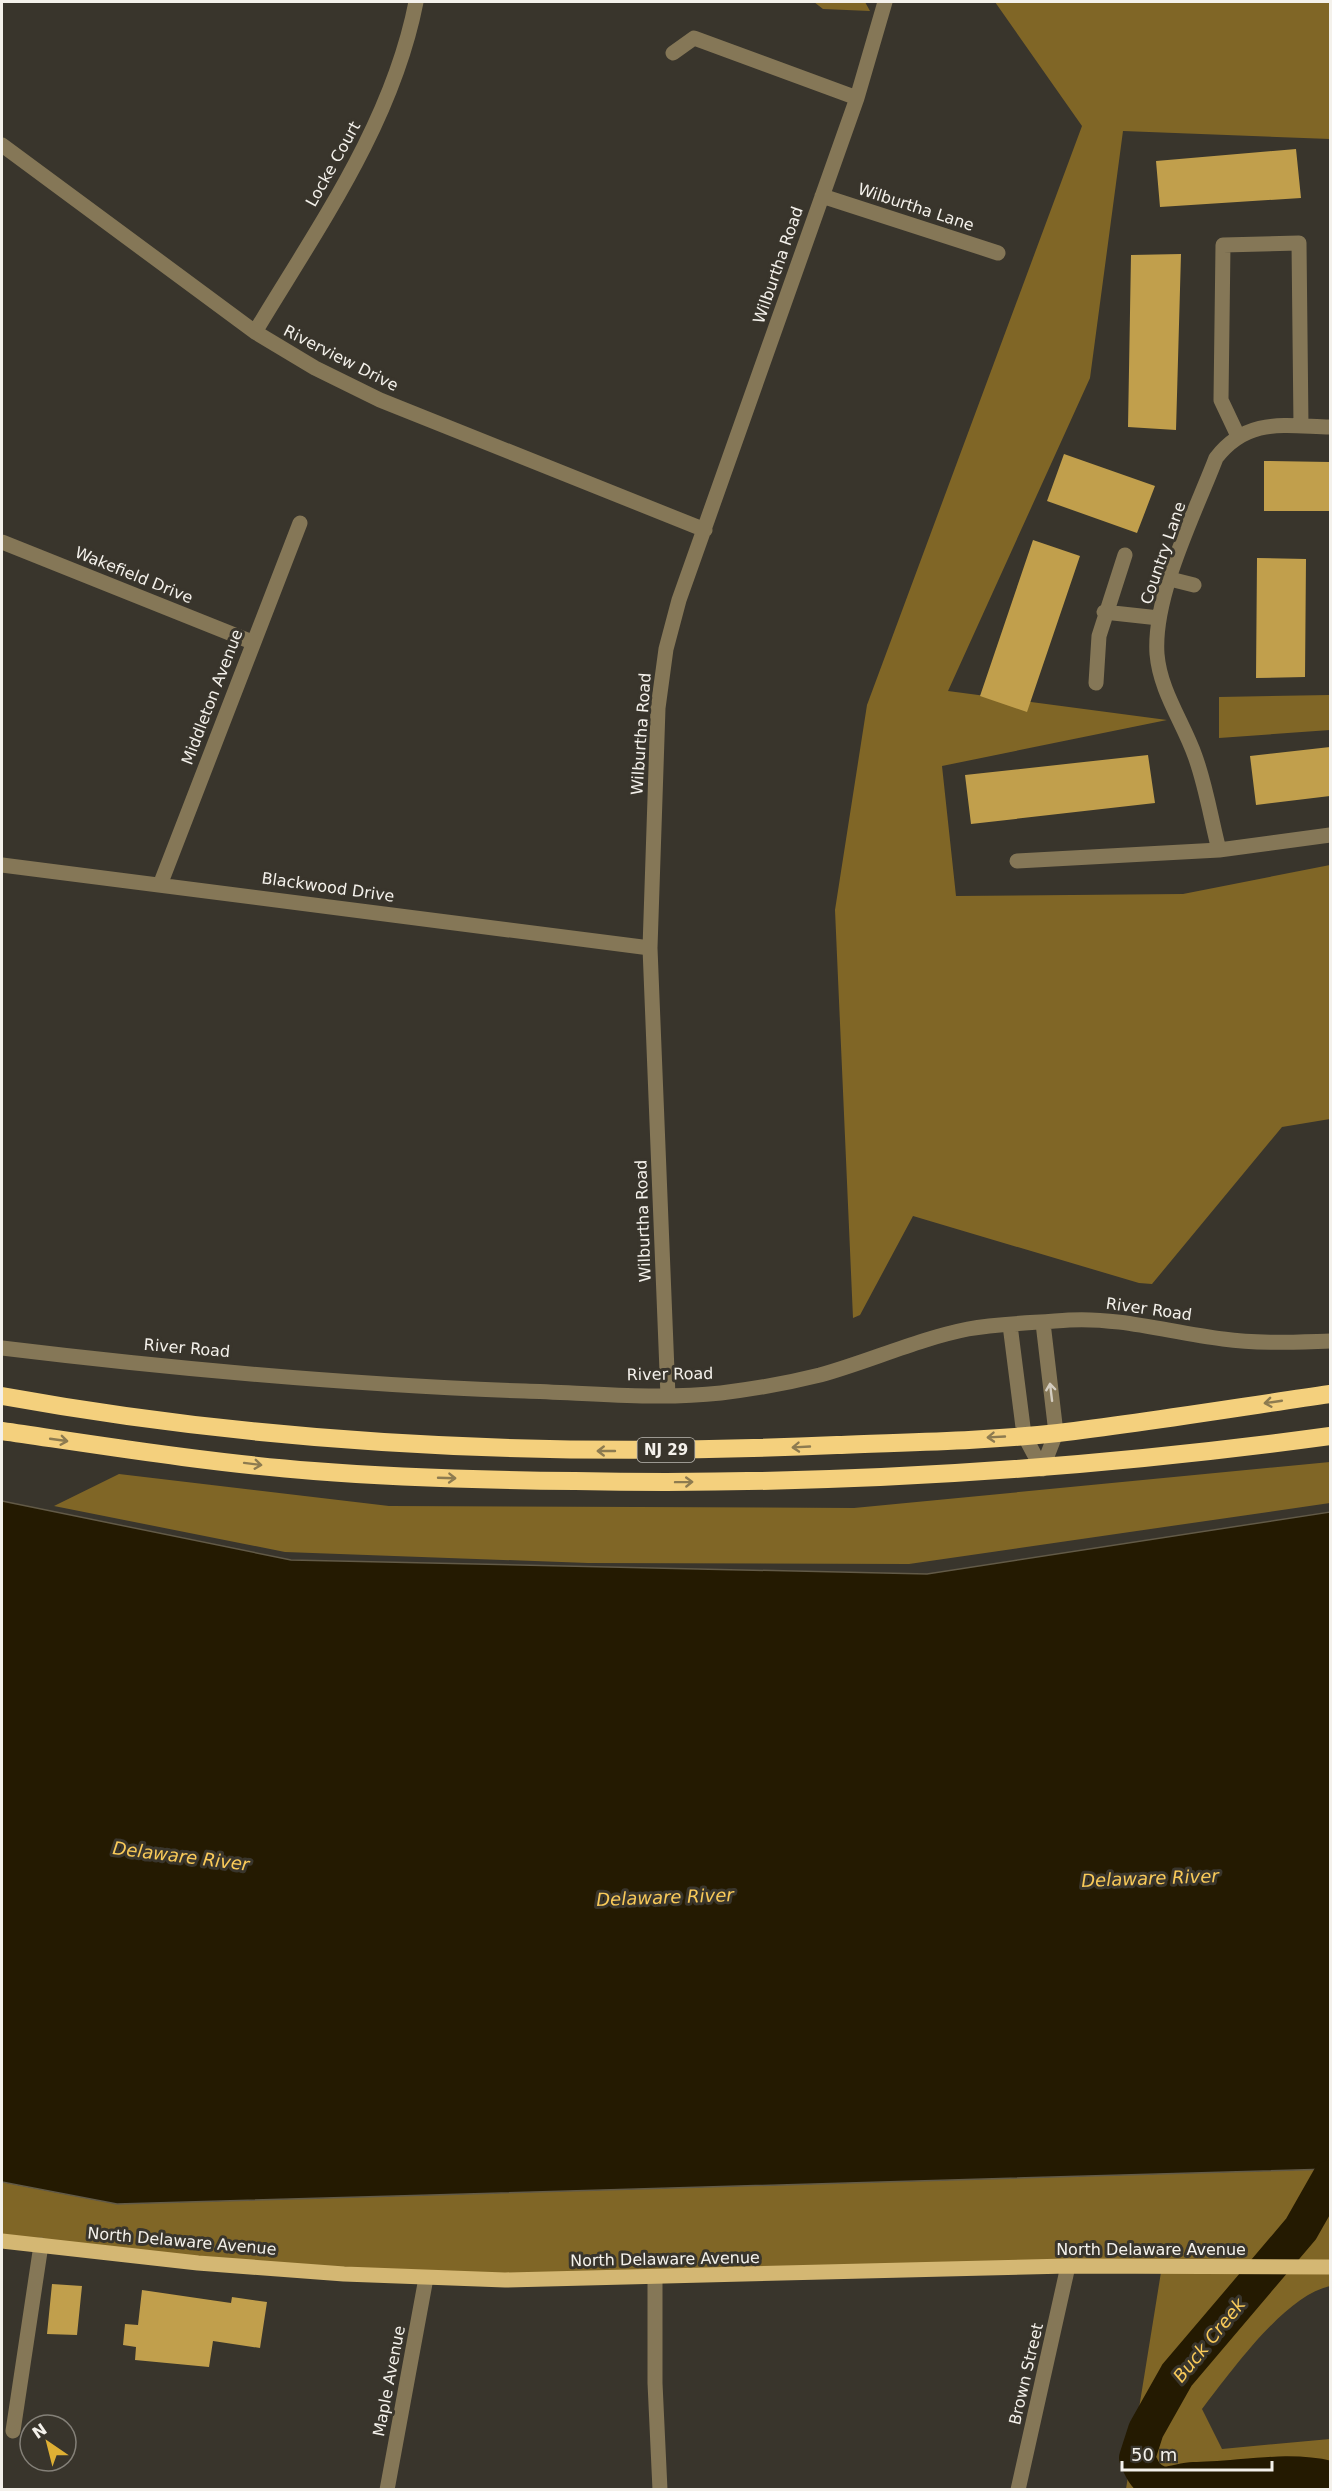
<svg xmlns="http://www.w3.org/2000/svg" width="1332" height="2491" font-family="'DejaVu Sans',sans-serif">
  <rect width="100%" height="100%" fill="#39352c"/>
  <!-- forest -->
  <path fill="#806626" d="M814 2H865L870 11 823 9Z
    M995 2H1330V139L1123 131 1090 378 948 691 1167 720 942 766 956 896 1183 894 1330 865V1119L1282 1127 1152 1284 1139 1283 913 1216 860 1315 853 1318 835 910 867 705 1082 126Z
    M1330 695V730L1219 738V697Z
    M1330 1462V1503L909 1564 588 1563 285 1552 54 1506 119 1474 389 1506 854 1508Z
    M1330 2169V2286C1284 2296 1231 2372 1202 2409L1222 2449 1330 2439V2489H1126L1162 2266 426 2278 2 2241V2182L117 2204Z"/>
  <!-- water -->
  <path fill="#241a01" stroke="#625a47" stroke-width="1.5" d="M2 1501 291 1560 927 1574 1330 1512V2169L117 2204 2 2182Z"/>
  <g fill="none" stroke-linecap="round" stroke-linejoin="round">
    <!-- river -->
    <path stroke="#241a01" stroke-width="36" d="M1330 2178 1301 2229 1177 2375 1146 2430 1137 2458C1142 2470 1147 2481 1161 2484 1170 2486 1183 2480 1193 2480 1237 2480 1287 2468 1330 2479"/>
  </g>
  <!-- building -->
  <path fill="#c19f4c" d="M1296 149 1301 198 1160 207 1156 161Z
    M1181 254 1176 430 1128 427 1131 255Z
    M1064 454 1155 486 1137 533 1047 501Z
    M1264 461 1330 462V511H1264Z
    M1033 540 1080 556 1027 712 980 696Z
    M1257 558 1306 559 1305 677 1256 678Z
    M1330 747V796L1256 805 1250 756Z
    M1148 755 1155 803 971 824 965 775Z
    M52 2284 82 2286 77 2335 47 2334Z
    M142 2290 231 2303 232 2297 267 2302 260 2348 213 2341 209 2367 135 2360 136 2347 123 2345 125 2324 138 2325Z"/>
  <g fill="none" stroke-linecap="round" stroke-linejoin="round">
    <!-- minor -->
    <path stroke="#857757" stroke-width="15" d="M673 53 694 38 857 98
      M2 145 255 332 315 368 380 400 705 530
      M822 196 998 253
      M255 332C318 227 392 124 416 2
      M1238 436 1221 400 1223 245 1299 243 1301 426
      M2 542 252 642
      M1170 579 1194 585
      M1104 612 1159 618
      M1096 683 1099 636 1125 555
      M1219 850C1211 819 1206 786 1195 756 1183 722 1160 691 1157 654 1153 595 1195 513 1216 458 1248 417 1284 426 1330 427
      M1017 861 1219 850 1330 835
      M2 865 650 948
      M160 885 300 523
      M1010 1325 1024 1435 1042 1469
      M2 1348C175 1369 351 1385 525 1391 590 1393 656 1400 721 1393 754 1389 788 1383 820 1375 870 1361 918 1339 968 1329 1001 1323 1036 1323 1069 1320 1120 1317 1172 1333 1223 1339 1258 1344 1295 1342 1330 1341
      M668 1396 650 948 658 708 666 649 679 600 857 98 885 2
      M1042 1469 1056 1433 1043 1323
      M655 2278V2383L660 2490
      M13 2431 41 2245
      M387 2490 426 2278
      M1018 2490 1068 2266"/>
    <!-- major -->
    <path stroke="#d4b773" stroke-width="15" d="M2 2241 198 2263 344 2274 505 2280 1068 2266 1330 2267"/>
    <!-- highway -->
    <path stroke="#f4d07d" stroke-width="18" d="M2 1396C277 1446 557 1458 837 1445 910 1442 985 1441 1058 1433 1149 1422 1240 1407 1330 1394
      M2 1431C105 1446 210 1463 314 1471 401 1478 488 1480 575 1481 828 1486 1080 1470 1330 1436"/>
  </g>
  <!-- one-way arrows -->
  <defs><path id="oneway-shaft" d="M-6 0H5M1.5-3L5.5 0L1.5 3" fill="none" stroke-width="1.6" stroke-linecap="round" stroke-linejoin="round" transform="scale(1.5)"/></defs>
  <use stroke="#d3ccbf" href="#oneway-shaft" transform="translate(1051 1392) rotate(-97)"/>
  <g stroke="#8d7b50">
    <use href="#oneway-shaft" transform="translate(1273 1402) rotate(172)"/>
    <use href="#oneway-shaft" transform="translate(996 1437) rotate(177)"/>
    <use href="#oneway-shaft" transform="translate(59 1440) rotate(8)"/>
    <use href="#oneway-shaft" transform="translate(801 1447) rotate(177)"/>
    <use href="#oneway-shaft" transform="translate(606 1451) rotate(-180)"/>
    <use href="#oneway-shaft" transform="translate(253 1464) rotate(7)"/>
    <use href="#oneway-shaft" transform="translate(447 1478) rotate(2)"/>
    <use href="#oneway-shaft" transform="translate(684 1482) rotate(-1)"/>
  </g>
  <g text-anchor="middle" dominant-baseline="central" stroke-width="6" stroke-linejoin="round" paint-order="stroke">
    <!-- shield labels -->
    <rect fill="#39352c" stroke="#bcb9b2" stroke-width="1.5" x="637.5" y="1438" width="57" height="24" rx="4.5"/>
    <g font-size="15" font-weight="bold" fill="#f4f1eb">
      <text x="666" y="1450">NJ 29</text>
    </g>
    <!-- street labels -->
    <g font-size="16" fill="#f4f1eb" stroke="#39352c">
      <text transform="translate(333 164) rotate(-61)">Locke Court</text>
      <text transform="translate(916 207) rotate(18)">Wilburtha Lane</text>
      <text transform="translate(778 265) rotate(-71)">Wilburtha Road</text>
      <text transform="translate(341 358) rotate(27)">Riverview Drive</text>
      <text transform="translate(1163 553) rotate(-71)">Country Lane</text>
      <text transform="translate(134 575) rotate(22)">Wakefield Drive</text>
      <text transform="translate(212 697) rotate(-69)">Middleton Avenue</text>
      <text transform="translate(641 734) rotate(-86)">Wilburtha Road</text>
      <text transform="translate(328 887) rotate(8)">Blackwood Drive</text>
      <text transform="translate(643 1221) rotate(-92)">Wilburtha Road</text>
      <text transform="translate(1149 1309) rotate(8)">River Road</text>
      <text transform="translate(187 1348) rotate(5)">River Road</text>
      <text transform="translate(670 1374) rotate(-1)">River Road</text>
      <text transform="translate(182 2241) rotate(5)">North Delaware Avenue</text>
      <text x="1151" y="2249">North Delaware Avenue</text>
      <text transform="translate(665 2259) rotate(-1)">North Delaware Avenue</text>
      <text transform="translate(1026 2374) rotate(-77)">Brown Street</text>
      <text transform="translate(389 2381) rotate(-79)">Maple Avenue</text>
    </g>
    <!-- water labels -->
    <g font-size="18" font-style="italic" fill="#f9ca59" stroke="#39352c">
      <text transform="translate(181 1856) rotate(7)">Delaware River</text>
      <text transform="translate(1150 1878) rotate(-2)">Delaware River</text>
      <text transform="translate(665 1897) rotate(-2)">Delaware River</text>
      <text transform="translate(1209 2340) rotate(-51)">Buck Creek</text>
    </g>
  </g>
  <!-- border -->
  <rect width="1332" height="2491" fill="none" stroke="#f4f1eb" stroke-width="6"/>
  <!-- north arrow -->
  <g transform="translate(48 2443) rotate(325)"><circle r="28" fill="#39352c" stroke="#848078" stroke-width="1.5"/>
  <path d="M0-4.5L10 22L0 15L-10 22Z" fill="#dfb034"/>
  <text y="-9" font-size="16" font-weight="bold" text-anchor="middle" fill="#f4f1eb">N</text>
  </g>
  <!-- scale -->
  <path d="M1122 2461v9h150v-9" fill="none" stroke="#f4f1eb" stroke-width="3"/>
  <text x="1131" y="2461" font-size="18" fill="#f4f1eb" stroke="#39352c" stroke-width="4.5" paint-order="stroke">50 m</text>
</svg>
